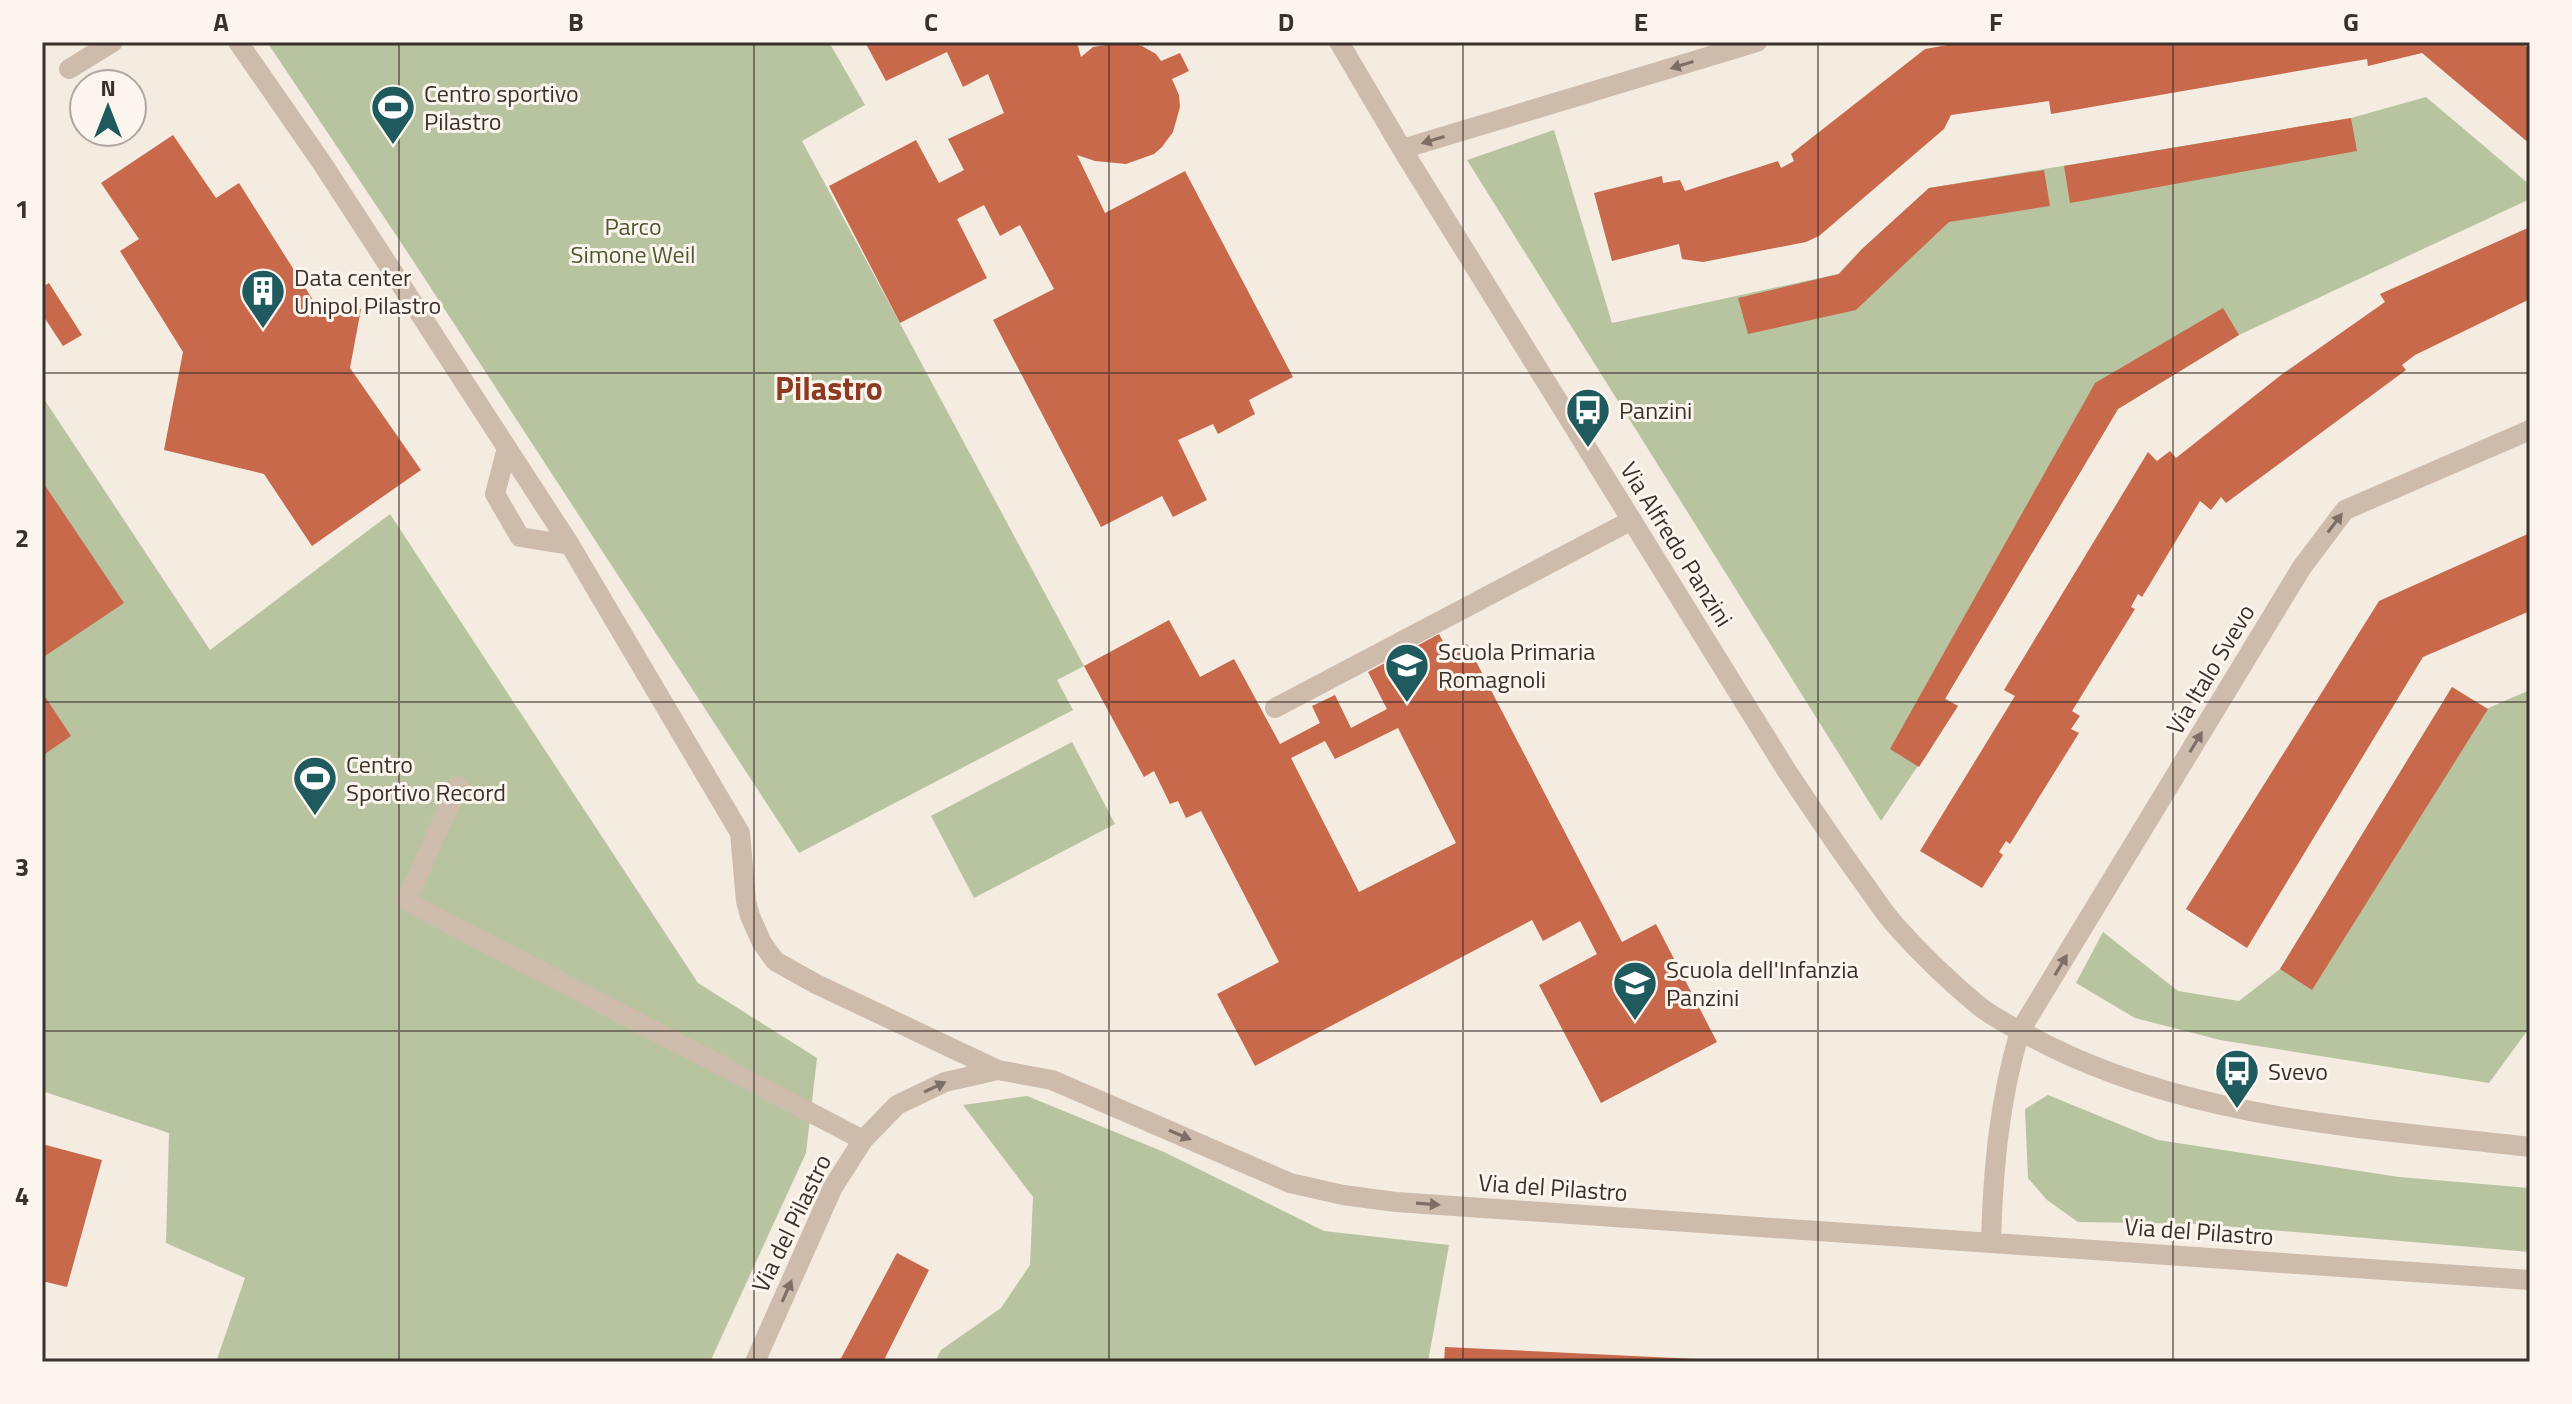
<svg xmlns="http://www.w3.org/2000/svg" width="2572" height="1404" font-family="'Titillium Web',sans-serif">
  <rect width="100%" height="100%" fill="#f4ebe1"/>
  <!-- green -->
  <path fill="#b8c4a0" d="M267 42H829L865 105 802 141 1084 666 1057 680 1073 710 799 853 406 250Z
    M2426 97 2530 185V199L2239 335 2118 409 1945 698 1958 706 1881 821 1467 160 1554 130 1612 323 1838 274 1862 249 1929 188 2351 118Z
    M42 396 210 650 390 514 698 983 817 1058 806 1153 710 1362H216L245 1278 166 1243 169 1133 42 1091Z
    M2452 687 2486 709 2530 690V1027L2489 1083 2220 1040 2135 1018 2076 983 2103 932 2178 991 2239 1001 2280 969Z
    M1072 742 1115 824 974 898 931 816Z
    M2048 1095 2158 1140 2399 1177 2530 1188V1252L2200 1224 2078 1222 2047 1200 2028 1178 2025 1109Z
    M1027 1096 1164 1152 1324 1231 1449 1245 1428 1362H935L941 1350 1001 1308 1030 1265 1033 1197 963 1105Z"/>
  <!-- building -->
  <path fill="#c8694b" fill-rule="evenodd" d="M865 42H1073L1078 46 1081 57 1093 47 1126 42 1142 46 1156 54 1161 61 1180 53 1189 71 1172 79 1179 95 1180 107 1173 132 1162 147 1154 154 1126 164 1095 161 1077 155 1105 213 1185 171 1293 377 1249 400 1255 414 1218 434 1213 424 1178 440 1207 500 1173 517 1162 496 1101 527 993 320 1054 289 1020 225 1000 236 984 205 957 219 987 278 900 323 829 186 916 140 939 183 964 170 948 139 1004 113 988 74 963 87 947 52 886 81Z
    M1964 42H2521L2530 50V144L2422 53 2368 66 2367 59 2051 114 2049 101 1951 115 1944 129 1819 236 1806 242 1703 262 1682 259 1679 244 1612 261 1594 193 1662 176 1663 183 1680 180 1685 191 1778 161 1781 168 1794 161 1791 154 1925 49Z
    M2351 118 2357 151 2070 203 2064 166Z
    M173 135 216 198 239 183 313 300 361 309 350 368 421 470 312 546 264 474 164 450 183 352 120 251 139 239 101 183Z
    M2044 170 2050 206 1949 222 1856 310 1748 334 1738 298 1839 274 1862 249 1929 188Z
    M2530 227V299L2415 355 2402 365 2406 370 2226 503 2221 497 2211 510 2200 501 2142 597 2138 594 2131 607 2135 609 2072 711 2080 716 2071 729 2079 733 2010 844 2006 841 1999 852 2003 855 1982 888 1920 851 2015 696 2004 690 2148 452 2157 461 2170 451 2176 458 2281 375 2385 302 2380 294Z
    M49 283 82 335 63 346 42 314V287Z
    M2223 308 2239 335 2118 409 1945 699 1958 706 1919 767 1890 749 2095 383Z
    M42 481 124 603 42 658Z
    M2530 533V611L2423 657 2247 948 2186 909 2379 601Z
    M1169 620 1200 677 1234 659 1280 744 1320 723 1312 706 1335 695 1351 728 1387 709 1368 672 1439 634 1450 654 1467 644 1622 942 1656 924 1717 1042 1601 1103 1539 985 1597 954 1580 921 1543 941 1532 920 1255 1066 1217 994 1279 962 1201 811 1186 818 1178 801 1170 804 1154 771 1144 777 1084 666ZM1398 728 1456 843 1359 892 1291 758 1325 741 1335 759Z
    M2452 687 2488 709 2312 990 2280 969Z
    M42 692 71 736 42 756Z
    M42 1144 102 1160 67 1287 42 1281Z
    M897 1253 929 1270 883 1362H839Z
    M1445 1347 1717 1360 1716 1362H1444Z"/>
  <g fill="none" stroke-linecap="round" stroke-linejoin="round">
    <!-- minor -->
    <path stroke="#cdbbac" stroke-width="20" d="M238 42 322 163 570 545 740 833 746 901 750 916 762 943 775 961 816 984 998 1070
      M1339 42 1402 149 1785 768C1811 807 1836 845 1864 883 1874 897 1884 913 1896 926 1921 954 1950 982 1979 1006 1999 1022 2025 1033 2047 1045 2197 1120 2366 1128 2530 1147
      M69 69 113 42
      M1402 149 1757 42
      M507 448 495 494 520 537 570 545
      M1275 708 1632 520
      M458 786 406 901 863 1140
      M1991 1242C1993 1170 1999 1101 2020 1031L2302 567 2345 510 2530 430
      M755 1362 833 1187 863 1140 897 1105 945 1082 998 1070 1052 1080 1290 1183 1343 1195 1396 1202 2530 1280"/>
  </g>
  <!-- one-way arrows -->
  <defs><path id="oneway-solid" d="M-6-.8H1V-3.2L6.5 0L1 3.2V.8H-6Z" transform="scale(2)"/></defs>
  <g fill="#7d6f65">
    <use href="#oneway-solid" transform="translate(1682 65) rotate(163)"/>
    <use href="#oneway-solid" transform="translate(1433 140) rotate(163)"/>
    <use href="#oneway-solid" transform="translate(2335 523) rotate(-53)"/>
    <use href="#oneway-solid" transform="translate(2196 742) rotate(-59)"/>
    <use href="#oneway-solid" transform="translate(2061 965) rotate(-59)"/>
    <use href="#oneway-solid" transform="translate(935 1087) rotate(-25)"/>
    <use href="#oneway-solid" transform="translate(1180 1135) rotate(23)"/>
    <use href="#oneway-solid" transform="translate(1428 1204) rotate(4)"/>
    <use href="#oneway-solid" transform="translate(787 1291) rotate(-66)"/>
  </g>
  <!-- grid -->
  <path fill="none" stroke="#3b302b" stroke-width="2" stroke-opacity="0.55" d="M399 42V1362M754 42V1362M1109 42V1362M1463 42V1362M1818 42V1362M2173 42V1362M42 373H2530M42 702H2530M42 1031H2530"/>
  <!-- icons -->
  <defs>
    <g id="stadium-pin" transform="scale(2.3)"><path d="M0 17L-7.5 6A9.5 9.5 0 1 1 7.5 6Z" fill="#1f5a5e" stroke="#fbf5ee"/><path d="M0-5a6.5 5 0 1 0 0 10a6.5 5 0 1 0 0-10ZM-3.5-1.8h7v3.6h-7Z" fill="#fff"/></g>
    <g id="building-pin" transform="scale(2.3)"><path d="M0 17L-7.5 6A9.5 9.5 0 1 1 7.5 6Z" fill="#1f5a5e" stroke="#fbf5ee"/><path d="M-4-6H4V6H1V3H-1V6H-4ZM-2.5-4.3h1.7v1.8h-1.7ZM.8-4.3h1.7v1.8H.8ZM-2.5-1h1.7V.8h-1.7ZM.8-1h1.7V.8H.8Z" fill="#fff"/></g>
    <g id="bus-pin" transform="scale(2.3)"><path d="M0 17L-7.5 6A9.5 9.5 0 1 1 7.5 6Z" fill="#1f5a5e" stroke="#fbf5ee"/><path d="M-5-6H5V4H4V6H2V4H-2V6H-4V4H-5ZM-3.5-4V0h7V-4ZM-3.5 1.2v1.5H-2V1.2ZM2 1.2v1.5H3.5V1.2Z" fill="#fff"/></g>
    <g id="school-pin" transform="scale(2.3)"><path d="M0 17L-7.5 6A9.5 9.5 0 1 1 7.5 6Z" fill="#1f5a5e" stroke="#fbf5ee"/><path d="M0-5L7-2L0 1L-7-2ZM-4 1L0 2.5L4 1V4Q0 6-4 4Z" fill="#fff"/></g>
  </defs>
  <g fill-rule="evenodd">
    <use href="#stadium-pin" x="393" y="107"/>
    <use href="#building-pin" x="263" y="291"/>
    <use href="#bus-pin" x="1588" y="410"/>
    <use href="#school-pin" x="1407" y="665"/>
    <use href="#stadium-pin" x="315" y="778"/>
    <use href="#school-pin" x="1635" y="983"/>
    <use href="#bus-pin" x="2237" y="1071"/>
  </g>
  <g text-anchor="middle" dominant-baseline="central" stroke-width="6" stroke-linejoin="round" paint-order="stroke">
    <!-- poi labels -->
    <g font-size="24" fill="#3b302b" stroke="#fbf5ee" text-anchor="start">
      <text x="424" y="93">Centro sportivo<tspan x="424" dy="28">Pilastro</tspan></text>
      <text x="294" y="277">Data center<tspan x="294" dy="28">Unipol Pilastro</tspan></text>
      <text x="1619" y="410">Panzini</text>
      <text x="1438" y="651">Scuola Primaria<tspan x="1438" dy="28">Romagnoli</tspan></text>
      <text x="346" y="764">Centro<tspan x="346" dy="28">Sportivo Record</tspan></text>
      <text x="1666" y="969">Scuola dell'Infanzia<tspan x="1666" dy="28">Panzini</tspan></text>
      <text x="2268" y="1071">Svevo</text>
    </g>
    <!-- park labels -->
    <g font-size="24" fill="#4a5a2e" stroke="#fbf5ee">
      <text x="633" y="226">Parco<tspan x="633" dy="28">Simone Weil</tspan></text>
    </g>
    <!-- street labels -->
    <g font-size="24" fill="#3b302b" stroke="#fbf5ee">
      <text transform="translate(1677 544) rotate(58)">Via Alfredo Panzini</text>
      <text transform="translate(2210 669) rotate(-59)">Via Italo Svevo</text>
      <text transform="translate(1553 1187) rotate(4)">Via del Pilastro</text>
      <text transform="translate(791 1223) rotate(-64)">Via del Pilastro</text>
      <text transform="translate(2199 1231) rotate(4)">Via del Pilastro</text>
    </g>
    <!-- district labels -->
    <g font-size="32" font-weight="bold" fill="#8c3b22" stroke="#fbf5ee">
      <text x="829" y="388">Pilastro</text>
    </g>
  </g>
  <!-- border -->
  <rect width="2572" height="1404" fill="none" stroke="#fbf5ee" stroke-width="88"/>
  <!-- north arrow -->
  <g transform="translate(108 108)"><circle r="38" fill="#fbf5ee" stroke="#aea6a0" stroke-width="2"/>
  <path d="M0-6L14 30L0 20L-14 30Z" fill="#1f5a5e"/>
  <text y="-12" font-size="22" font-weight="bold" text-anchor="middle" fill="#3b302b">N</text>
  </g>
  <rect x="44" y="44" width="2484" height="1316" fill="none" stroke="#3b302b" stroke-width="3"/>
  <g font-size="26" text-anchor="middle" font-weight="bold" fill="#3b302b">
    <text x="221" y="31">A</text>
    <text x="576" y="31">B</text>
    <text x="931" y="31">C</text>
    <text x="1286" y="31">D</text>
    <text x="1641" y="31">E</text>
    <text x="1996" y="31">F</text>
    <text x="2351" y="31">G</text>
    <text x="22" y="218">1</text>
    <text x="22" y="547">2</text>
    <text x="22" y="876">3</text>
    <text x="22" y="1205">4</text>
  </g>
</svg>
